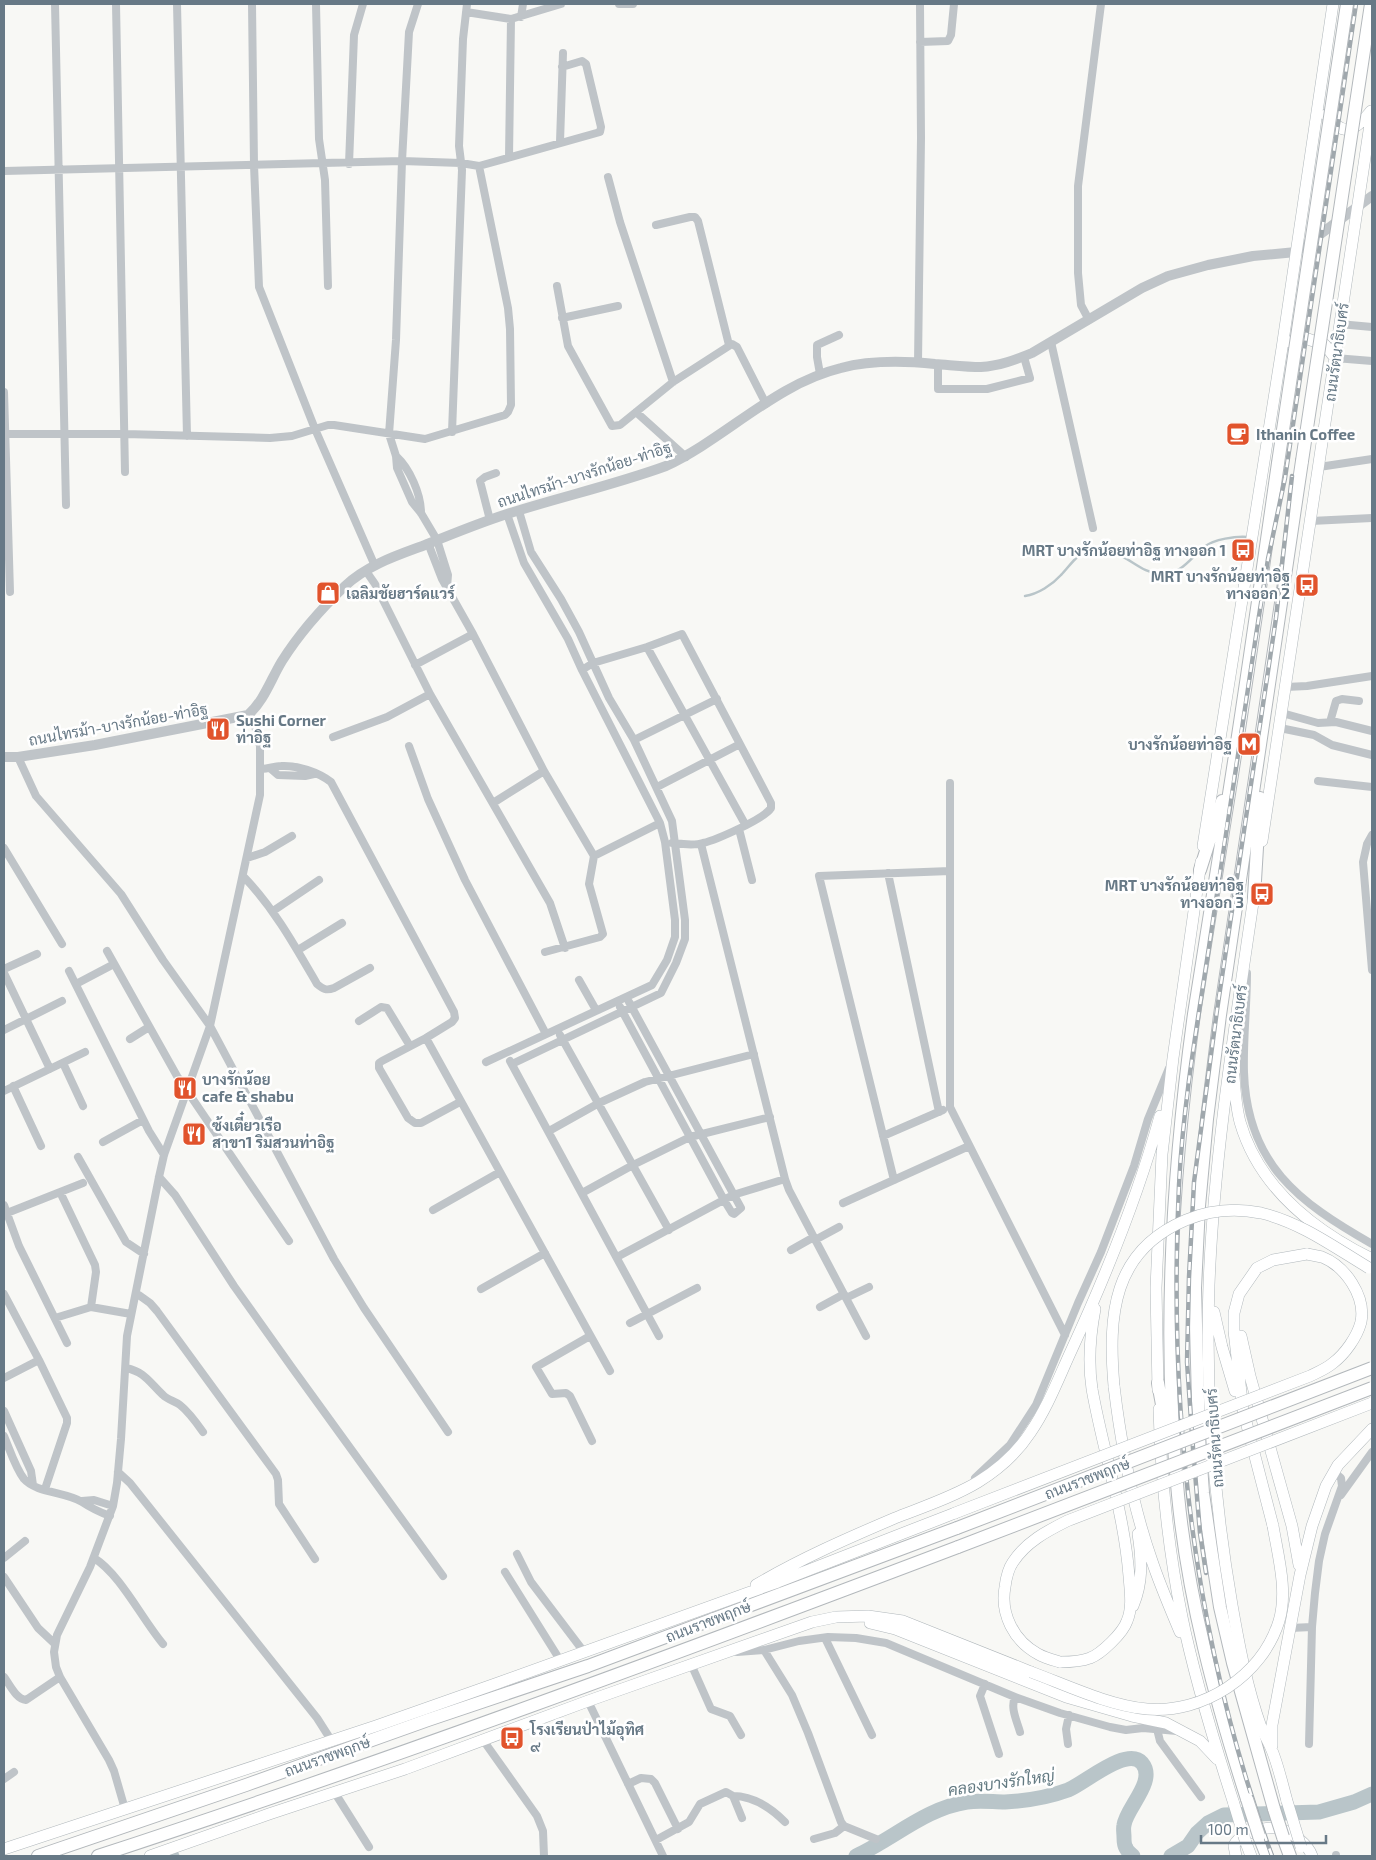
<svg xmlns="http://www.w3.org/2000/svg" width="1376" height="1860" font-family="'Exo 2',Sarabun,sans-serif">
  <rect width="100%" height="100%" fill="#f8f8f5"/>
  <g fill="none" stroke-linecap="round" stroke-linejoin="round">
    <!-- stream -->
    <path stroke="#b9c5c9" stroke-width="2.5" d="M1025 596C1038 594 1052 585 1061 575 1069 567 1077 553 1089 551 1120 543 1136 573 1160 574 1182 575 1190 558 1204 547 1214 539 1236 536 1248 537"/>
    <!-- canal -->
    <path stroke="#b9c5c9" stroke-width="9" d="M174 1854 175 1856"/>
    <!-- river -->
    <path stroke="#b9c5c9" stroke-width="15" d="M856 1856C893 1839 926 1808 967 1802 980 1800 993 1802 1005 1802 1025 1801 1049 1797 1068 1790 1085 1783 1127 1746 1142 1763 1157 1781 1126 1808 1124 1825 1123 1829 1124 1833 1124 1837 1124 1840 1124 1845 1126 1848 1127 1851 1131 1854 1133 1856
      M1171 1856 1188 1846 1197 1833 1208 1823 1224 1815 1319 1812 1354 1802 1372 1794"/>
    <!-- secondary casing -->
    <g stroke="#b1b8bc" stroke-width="12">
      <path id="secondary" d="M1326 115C1344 138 1355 131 1371 111
        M1290 342 1305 338 1325 345 1335 358
        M1262 841 1372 111
        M1203 846 1282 348 1333 4
        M1255 889C1236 1020 1214 1152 1209 1285 1205 1391 1214 1500 1232 1605 1239 1645 1247 1688 1261 1727 1264 1734 1268 1741 1271 1748 1278 1764 1282 1783 1287 1801
        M1234 1076C1235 1091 1236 1107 1240 1122 1259 1188 1313 1230 1372 1259
        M1214 1312 1222 1347 1235 1391
        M1241 1336 1250 1376 1292 1526 1299 1565
        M1114 1386C1121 1445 1132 1504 1152 1561 1160 1585 1170 1608 1180 1632
        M1158 1390 1156 1288 1162 1154 1173 1058 1201 862
        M1159 1409C1161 1478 1168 1548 1182 1617 1195 1680 1214 1742 1234 1804
        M1273 1526 1243 1410 1234 1331V1313L1239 1294 1257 1268 1273 1260 1307 1254
        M756 1585C800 1559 848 1538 895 1518 923 1507 953 1497 978 1482 999 1469 1017 1453 1030 1433 1048 1407 1059 1377 1072 1349 1107 1273 1138 1196 1160 1116
        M1133 1606C1143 1582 1142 1559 1138 1534
        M870 1623 895 1629 1066 1697 1132 1716 1166 1723 1200 1741 1217 1759
        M1060 1662C1069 1662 1080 1662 1090 1658 1101 1654 1123 1633 1127 1621 1133 1607 1130 1590 1129 1576 1124 1512 1103 1451 1092 1389 1088 1362 1090 1335 1095 1309
        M1272 1746V1725L1300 1575 1312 1526 1326 1486 1338 1465 1372 1429
        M1245 1840 1251 1856
        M4 1849 376 1726 498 1683 778 1582 955 1513
        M150 1856 269 1814 405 1769 588 1701 812 1622 836 1617 868 1616 903 1621 1031 1672
        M1236 1856 1234 1846C1238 1834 1267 1825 1280 1829 1293 1833 1308 1844 1312 1856"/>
    </g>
    <!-- primary casing -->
    <g stroke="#b3b8bc" stroke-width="14">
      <path id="primary" d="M1200 870 1222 801
        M1254 897 1260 798
        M1158 1383 1168 1437
        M1247 1799C1215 1699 1188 1599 1178 1495 1162 1335 1172 1173 1194 1014 1204 949 1215 884 1225 819 1244 701 1261 582 1278 463
        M1274 1809 1233 1663 1220 1607 1211 1549 1203 1493 1199 1437 1195 1288 1199 1206 1207 1119 1220 1015 1302 461
        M1259 1836 1267 1856
        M1283 1837 1290 1856
        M38 1856 246 1785 428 1720 588 1666 957 1528
        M98 1856C388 1761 673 1655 958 1547"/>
    </g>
    <!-- minor -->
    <path stroke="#bfc4c8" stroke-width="8" d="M55 4 66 505
      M116 4 125 472
      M177 4 187 436
      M252 4 254 165 259 287 315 429 375 566
      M316 4 319 139 325 180 328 286
      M418 4 409 32 402 161 396 340 389 434 396 456 397 468 412 502 421 513 437 540 448 575 447 587
      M619 4H633
      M466 12 511 19 561 4
      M521 17 523 4
      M920 42 948 41 951 35 954 4
      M560 142 563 53
      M509 157 511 19
      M349 164 354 35 363 4
      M4 171 402 161 461 163 479 166 600 132 601 127 586 64 582 61 562 67
      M608 177 620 222 673 382
      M656 225 690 217H695L698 221 729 345
      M557 286 568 346 612 426 620 425 673 382 732 344 737 347 766 404
      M562 318 618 306
      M1089 320 1081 305 1078 273V186L1101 4
      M1339 324 1372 327
      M1051 342 1093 528
      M1335 358 1372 361
      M918 363 921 138 920 5
      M938 364V389H987L1030 378 1024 357
      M820 374 817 357V345L839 335
      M4 392 10 592
      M636 412 686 457
      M452 432 462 170 459 146 463 39 467 4
      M4 434H125L270 438 292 436 328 425H334L425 439 505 415 508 412 511 405 510 329 508 308 479 166
      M396 456C410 469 421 494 421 513
      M1319 467 1372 459
      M490 520 480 481 485 477 496 473
      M1311 521 1372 518
      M428 543 442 579 473 634 544 771 594 856 589 884 603 934 600 937 545 952
      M366 571 375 584 430 694 550 903 565 948
      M647 647 745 824
      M415 665 473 634
      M582 670 593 663 647 647 682 634 771 803V808C764 819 716 840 703 843 694 846 681 844 672 843
      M1286 687 1307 686 1372 676
      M1282 713 1318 723 1336 722 1372 731
      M1330 722 1336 701 1342 699 1359 701
      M1280 728 1314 735 1332 745 1372 755
      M333 737 387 717 430 694
      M634 740 717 699
      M409 746 428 799 465 880 546 1034
      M18 757 36 796 121 894 163 960 210 1026 334 1259 364 1308 448 1432
      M261 769C270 769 273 766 281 766 297 765 318 772 331 782L454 1012 455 1018 452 1022 426 1038 610 1371
      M271 769 278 775 305 776 314 774
      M1318 781 1372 787
      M950 783V1107L1065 1335
      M657 787 740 744
      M493 803 544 771
      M739 829 752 880
      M1372 835 1367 844 1363 862 1372 970
      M701 844 785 1179 789 1190 866 1336
      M4 848 62 944
      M594 856 660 823
      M247 858 265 852 292 836
      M888 873 939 1112
      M243 876C274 908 295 946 317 984 323 989 326 991 334 988L370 968
      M273 911 319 880
      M298 950 342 923
      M107 951 177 1076 289 1241
      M4 969 37 954
      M69 971 149 1131 164 1155
      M4 973 50 1069
      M1247 973C1247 1006 1243 1039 1244 1072 1247 1164 1298 1202 1372 1244
      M579 980 596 1010
      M76 984 114 964
      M620 1007 724 1200 732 1213 734 1214 741 1208 629 1002
      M359 1021 381 1007 387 1008 410 1046
      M4 1030 62 1001
      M560 1035 669 1230
      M426 1038 382 1061 379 1063V1068L408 1118 415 1123H421L460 1102
      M130 1039 149 1027
      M510 1061 659 1336
      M486 1062 652 985 667 960 675 937V920L665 842 660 823 582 670 568 639 524 563 507 514
      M63 1063 83 1106
      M512 1064 661 993 676 963 685 939V920L672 821 634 740 609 698 579 632 561 599 531 552 519 511
      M13 1086 41 1146
      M4 1091 85 1052
      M549 1131 599 1103 645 1082 754 1054
      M883 1136 943 1110
      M103 1142 143 1120
      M78 1157 126 1242 144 1254
      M159 1177 175 1195 234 1286 293 1369 443 1576
      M894 1180 819 876 950 871
      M60 1192 95 1265 96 1272 91 1307
      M582 1193 633 1165 690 1137 770 1117
      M843 1203 969 1146
      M4 1205 19 1246 67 1343
      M433 1210 500 1172
      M7 1213 83 1183
      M815 1240 839 1227
      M791 1250 814 1237
      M617 1257 733 1195 785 1179
      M481 1289 545 1253
      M136 1293 150 1303 157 1311 276 1474 278 1480 279 1504 315 1559
      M4 1294 39 1360 67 1418V1423L45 1489
      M846 1298 869 1287
      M820 1307 844 1294
      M55 1318 91 1307 131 1314
      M630 1323 697 1288
      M590 1336 536 1367 552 1394 566 1393 570 1396 592 1441
      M126 1368C145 1372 149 1382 163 1395 168 1400 175 1401 180 1405 189 1412 196 1422 203 1432
      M4 1378 39 1360
      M4 1411 31 1471 33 1485
      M4 1436C10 1450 15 1467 24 1479 36 1493 67 1492 82 1502 91 1508 99 1512 110 1516
      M118 1472 130 1483 317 1718 331 1740
      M975 1478 1010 1445 1036 1405 1078 1303 1101 1252 1134 1166 1148 1119 1169 1068
      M1341 1495 1372 1452
      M82 1501 94 1500 113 1506
      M517 1554 531 1582 584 1652
      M4 1558 25 1541
      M94 1558C120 1574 142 1619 163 1644
      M505 1572 560 1660
      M4 1577 38 1628 55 1644
      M1290 1628 1312 1627
      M825 1638 872 1735
      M764 1650 792 1695 808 1733 841 1822 844 1826 876 1839
      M737 1652 764 1650 799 1641 828 1637 856 1638 886 1643 1015 1697 1060 1713 1110 1727 1126 1730 1143 1728 1177 1731
      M691 1664 711 1709 730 1716 741 1735
      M4 1677C10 1685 16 1699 26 1700L60 1677
      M985 1684 980 1696 999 1754
      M1015 1697C1010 1708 1017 1721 1020 1732
      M588 1701 663 1856
      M1157 1729 1160 1741 1201 1797
      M483 1740 537 1816 543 1831 544 1856
      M1068 1744 1066 1729 1069 1715
      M1309 1744 1312 1627 1315 1593 1319 1561 1325 1534 1342 1486 1341 1478 1334 1472
      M4 1779 14 1772
      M628 1784 641 1778 651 1779 655 1783 678 1829
      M335 1793 369 1847
      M733 1796C753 1796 771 1808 785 1822
      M125 1809 114 1771 109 1760 60 1677 56 1667 54 1652 57 1635 90 1567 113 1506 117 1483 121 1439 127 1336 159 1177 164 1155 210 1026 260 795V746L255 726 248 715
      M814 1839 835 1833 844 1826
      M656 1840 689 1822 700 1804 726 1792 733 1796 742 1818
      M1336 1855V1856"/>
    <!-- tertiary -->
    <path stroke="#bfc4c8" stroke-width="10" d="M4 757H18L95 745 248 715C264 701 271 679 282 661 299 634 322 608 345 586 367 565 398 555 425 545 452 534 479 523 507 514 560 497 614 485 666 466 726 438 775 384 841 368 871 360 905 361 935 364 950 365 966 367 981 367 999 366 1015 360 1032 353L1142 288 1168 276 1208 265 1253 256 1296 252 1372 196"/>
    <!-- secondary -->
    <use href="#secondary" stroke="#fff" stroke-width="11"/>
    <!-- primary -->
    <use href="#primary" stroke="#fff" stroke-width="12"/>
    <!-- rail casing -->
    <g stroke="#a0a8ad" stroke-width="4.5">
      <path id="rail" d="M1206 1573 1200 1533 1193 1448 1187 1362 1189 1277 1194 1182 1217 1010 1276 618 1292 476
        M1272 1856C1194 1642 1168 1412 1179 1185 1183 1105 1197 1026 1209 947 1225 836 1242 726 1259 616L1268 559 1285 478 1356 4"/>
    </g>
    <!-- rail -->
    <use href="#rail" stroke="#fff" stroke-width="2.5" stroke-dasharray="8" stroke-linecap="butt"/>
    <!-- secondary-bridge casing -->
    <g stroke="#b1b8bc" stroke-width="12" stroke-linecap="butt">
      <path id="secondary-bridge" d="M1114 1386C1108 1316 1112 1251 1186 1220 1210 1210 1236 1208 1261 1213 1300 1222 1334 1247 1369 1268
        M955 1513 1310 1376C1318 1372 1326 1369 1333 1363 1345 1354 1357 1337 1361 1322 1366 1296 1345 1266 1322 1257 1317 1256 1312 1255 1307 1254
        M1060 1662C1053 1660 1045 1658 1038 1654 1014 1641 1000 1614 1005 1587 1006 1579 1008 1569 1013 1562 1026 1542 1047 1531 1067 1521L1372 1403
        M1031 1672C1066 1685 1110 1706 1147 1709 1203 1714 1262 1676 1279 1621 1288 1591 1278 1556 1273 1526
        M1287 1801 1301 1847
        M1234 1804 1245 1840"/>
    </g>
    <!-- primary-bridge casing -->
    <g stroke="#b3b8bc" stroke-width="14" stroke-linecap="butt">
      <path id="primary-bridge" d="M1302 461 1371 4
        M1278 463 1347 4
        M957 1528 1372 1368
        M958 1547 1372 1388
        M1247 1799 1259 1836
        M1274 1809 1283 1837"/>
    </g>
    <!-- secondary-bridge -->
    <use href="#secondary-bridge" stroke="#fff" stroke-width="11"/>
    <!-- primary-bridge -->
    <use href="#primary-bridge" stroke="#fff" stroke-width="12"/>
  </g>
  <!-- icons -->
  <defs>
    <g id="cafe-square" transform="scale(1.25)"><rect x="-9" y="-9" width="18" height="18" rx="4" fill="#e1532c" stroke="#fff"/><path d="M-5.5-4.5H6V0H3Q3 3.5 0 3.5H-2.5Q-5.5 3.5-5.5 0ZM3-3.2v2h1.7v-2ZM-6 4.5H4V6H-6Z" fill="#fff"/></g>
    <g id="bus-square" transform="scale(1.25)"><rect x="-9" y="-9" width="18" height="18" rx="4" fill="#e1532c" stroke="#fff"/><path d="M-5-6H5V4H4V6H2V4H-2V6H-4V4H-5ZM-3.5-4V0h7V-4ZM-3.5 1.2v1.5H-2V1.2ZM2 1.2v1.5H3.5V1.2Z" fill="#fff"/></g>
    <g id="shop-square" transform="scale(1.25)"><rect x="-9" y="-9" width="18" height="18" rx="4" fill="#e1532c" stroke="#fff"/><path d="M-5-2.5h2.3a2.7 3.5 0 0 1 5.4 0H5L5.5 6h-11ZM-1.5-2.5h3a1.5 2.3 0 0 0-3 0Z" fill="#fff"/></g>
    <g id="restaurant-square" transform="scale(1.25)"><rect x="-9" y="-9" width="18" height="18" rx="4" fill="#e1532c" stroke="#fff"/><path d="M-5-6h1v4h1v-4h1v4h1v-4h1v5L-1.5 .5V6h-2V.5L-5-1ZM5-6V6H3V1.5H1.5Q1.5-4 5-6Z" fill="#fff"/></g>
    <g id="metro-square" transform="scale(1.25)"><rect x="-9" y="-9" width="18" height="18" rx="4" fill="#e1532c" stroke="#fff"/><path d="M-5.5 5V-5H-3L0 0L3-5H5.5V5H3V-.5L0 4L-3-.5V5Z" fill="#fff"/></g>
  </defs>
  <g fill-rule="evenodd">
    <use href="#cafe-square" x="1238" y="434"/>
    <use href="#bus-square" x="1243" y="550"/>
    <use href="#bus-square" x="1307" y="585"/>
    <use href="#shop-square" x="328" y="593"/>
    <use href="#restaurant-square" x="218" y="729"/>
    <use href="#metro-square" x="1249" y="744"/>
    <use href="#bus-square" x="1262" y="894"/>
    <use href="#restaurant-square" x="185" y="1088"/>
    <use href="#restaurant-square" x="194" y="1134"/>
    <use href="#bus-square" x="512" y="1738"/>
  </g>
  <g text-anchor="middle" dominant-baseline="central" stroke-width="5" stroke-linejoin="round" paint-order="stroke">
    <!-- street labels -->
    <g font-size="15" fill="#677986" stroke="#fff">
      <text transform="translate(1336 352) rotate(-82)">ถนนรัตนาธิเบศร์</text>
      <text transform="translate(584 474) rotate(-18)">ถนนไทรม้า-บางรักน้อย-ท่าอิฐ</text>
      <text transform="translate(118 724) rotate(-10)">ถนนไทรม้า-บางรักน้อย-ท่าอิฐ</text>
      <text transform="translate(1235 1034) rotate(-83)">ถนนรัตนาธิเบศร์</text>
      <text transform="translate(1214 1438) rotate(-94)">ถนนรัตนาธิเบศร์</text>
      <text transform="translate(1087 1478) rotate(-21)">ถนนราชพฤกษ์</text>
      <text transform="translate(708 1621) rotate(-21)">ถนนราชพฤกษ์</text>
      <text transform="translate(327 1756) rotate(-20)">ถนนราชพฤกษ์</text>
    </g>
    <!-- poi labels -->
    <g font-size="15" font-weight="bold" fill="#677986" stroke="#fff" text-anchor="start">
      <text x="1256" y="434">Ithanin Coffee</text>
      <text x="1226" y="550" text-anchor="end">MRT บางรักน้อยท่าอิฐ ทางออก 1</text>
      <text x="1290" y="576" text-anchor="end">MRT บางรักน้อยท่าอิฐ<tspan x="1290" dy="17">ทางออก 2</tspan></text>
      <text x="346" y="593">เฉลิมชัยฮาร์ดแวร์</text>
      <text x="236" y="720">Sushi Corner<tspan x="236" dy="17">ท่าอิฐ</tspan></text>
      <text x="1232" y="744" text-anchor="end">บางรักน้อยท่าอิฐ</text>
      <text x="1244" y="885" text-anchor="end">MRT บางรักน้อยท่าอิฐ<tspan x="1244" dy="17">ทางออก 3</tspan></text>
      <text x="202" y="1079">บางรักน้อย<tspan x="202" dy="17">cafe &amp; shabu</tspan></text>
      <text x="212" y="1125">ซ้งเตี๋ยวเรือ<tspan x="212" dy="17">สาขา1 ริมสวนท่าอิฐ</tspan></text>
      <text x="530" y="1729">โรงเรียนป่าไม้อุทิศ<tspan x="530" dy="17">๙</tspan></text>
    </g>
    <!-- water labels -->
    <g font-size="16" font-style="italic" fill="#637a82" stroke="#fff">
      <text transform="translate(1001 1782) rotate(-8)">คลองบางรักใหญ่</text>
    </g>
  </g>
  <!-- border -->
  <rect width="1376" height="1860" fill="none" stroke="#677986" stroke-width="10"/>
  <!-- scale -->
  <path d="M1201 1835v8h125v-8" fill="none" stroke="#677986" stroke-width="2.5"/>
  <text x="1208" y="1835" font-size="15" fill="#677986" stroke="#ffffff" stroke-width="4" paint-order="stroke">100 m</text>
</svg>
